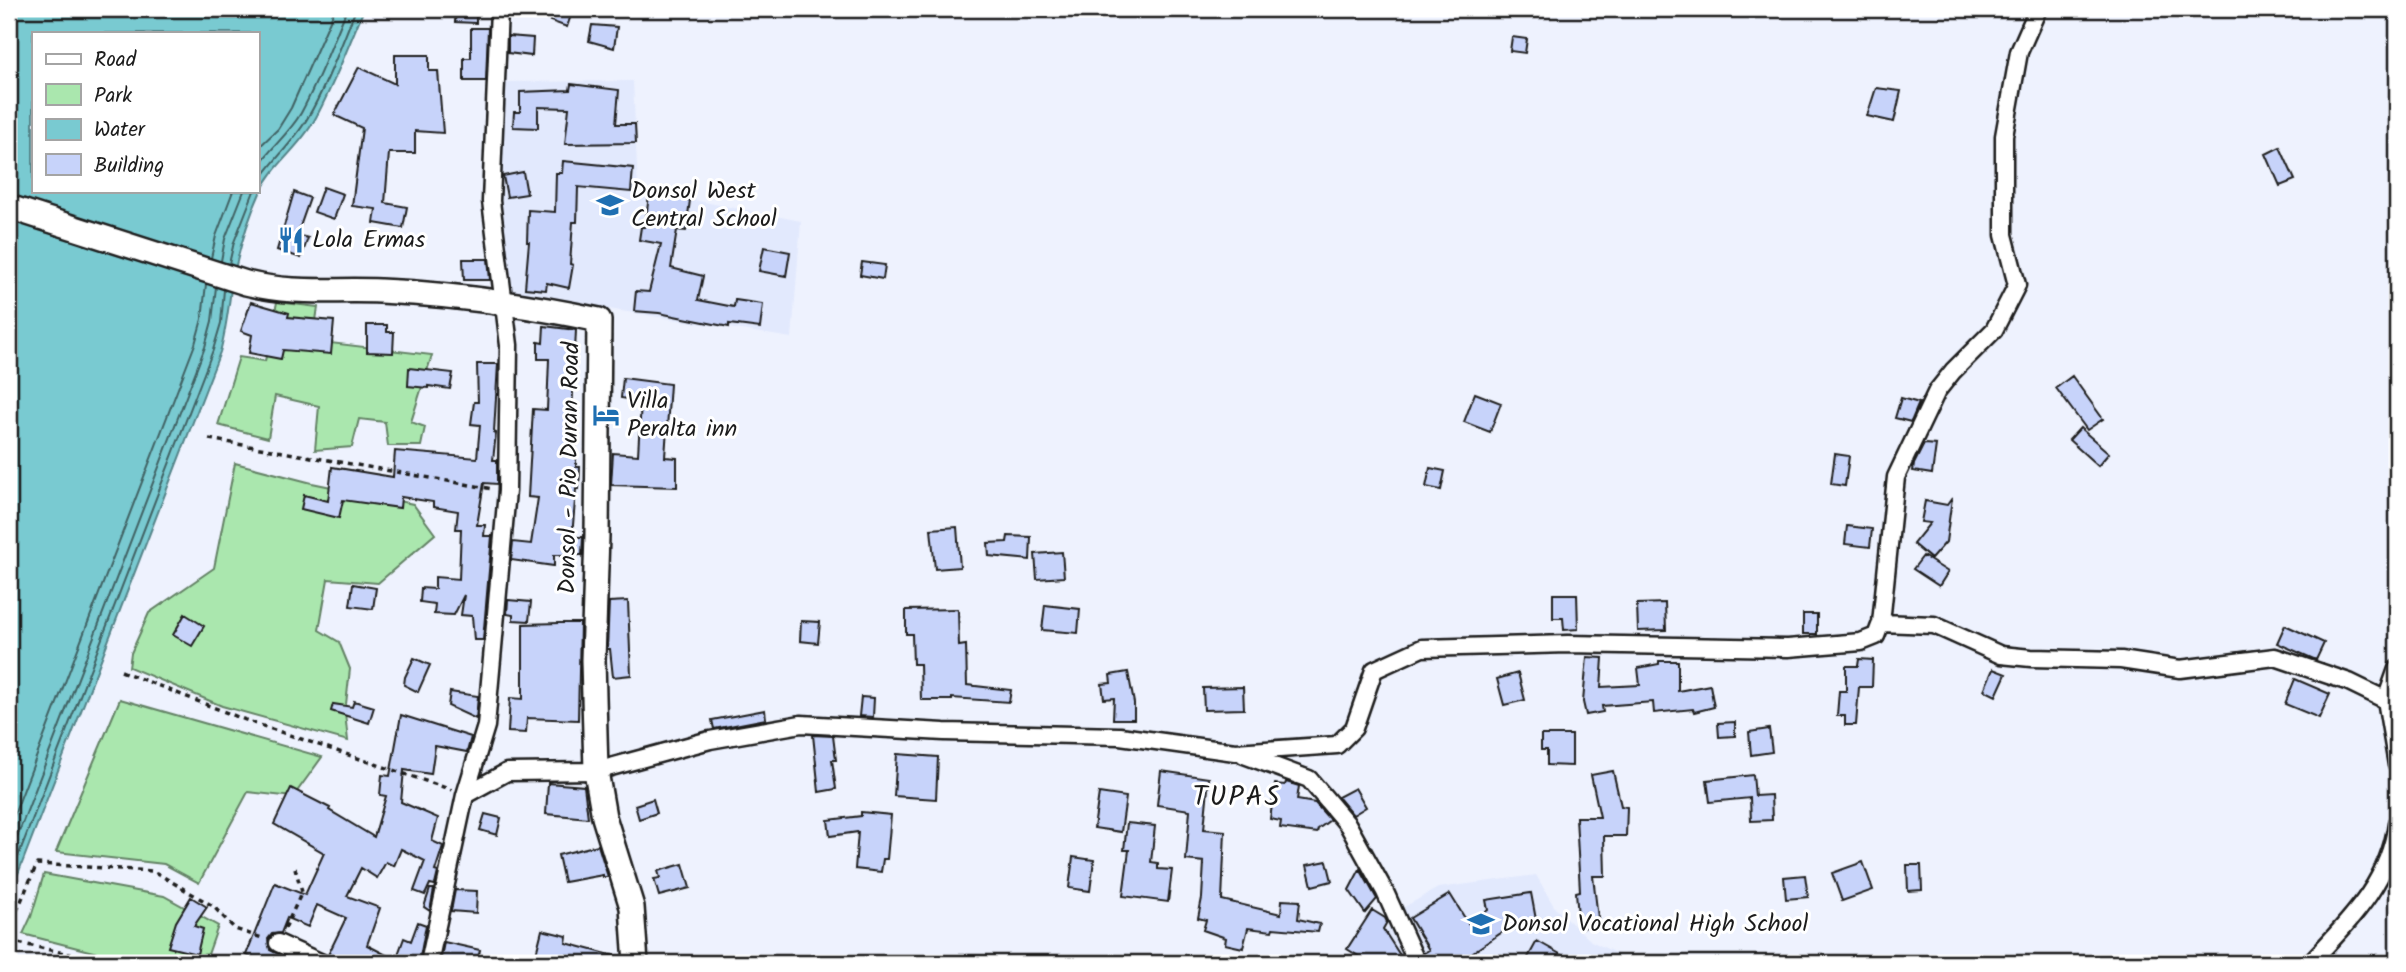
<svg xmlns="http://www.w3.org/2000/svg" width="2406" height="972" font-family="Kalam,sans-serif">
  <rect width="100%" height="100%" fill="#eef2fe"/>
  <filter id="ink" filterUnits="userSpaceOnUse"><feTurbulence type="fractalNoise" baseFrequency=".0143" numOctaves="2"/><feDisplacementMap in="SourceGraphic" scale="14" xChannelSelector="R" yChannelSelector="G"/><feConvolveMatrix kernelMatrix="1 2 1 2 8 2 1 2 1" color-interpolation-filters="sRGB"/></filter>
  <g filter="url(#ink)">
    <!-- built -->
    <path fill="#e2e9fd" d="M633 81 638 189 801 221 792 338 507 293 499 188 503 82Z
      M1536 875 1555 908 1591 941 1626 958H1693L1702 963H1356L1404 907 1438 888Z"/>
    <!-- green -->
    <path fill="#aae7ae" stroke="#638265" stroke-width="2" d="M277 302 318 307 313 341 432 355 411 422 425 427 421 446H388L385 422 359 419 352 447 315 450 319 406 275 396 268 438 218 425 239 357 265 361Z
      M235 463 312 483 413 504 435 534 378 583 328 579 319 630 339 642 350 669 345 713 348 741 222 706 129 667 131 653 149 613 214 568Z
      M120 699 322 757 293 797 248 792 199 883 164 864 56 852Z
      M44 874 164 896 218 926 205 963H136L23 934 31 917Z"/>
    <!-- water -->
    <path fill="#79cad1" stroke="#548489" stroke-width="2" fill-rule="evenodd" d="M9 9H364C348 46 334 85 314 121 299 148 273 165 260 193 246 224 237 256 231 289 228 311 226 330 220 352L9 897ZM33 33H257V191H33Z"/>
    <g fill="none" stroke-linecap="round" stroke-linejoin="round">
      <!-- shore -->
      <path stroke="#416264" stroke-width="2" d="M257 149 278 129 291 108 335 9
        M257 168C270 148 289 134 301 113 319 80 332 44 347 9
        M257 184C272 161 293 143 307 119 327 85 341 45 356 9
        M211 258 216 236 233 191
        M221 261 225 239 244 191
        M229 264 234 242 254 191
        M9 828 195 344 202 319 206 284
        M9 858 205 347 212 321 216 287
        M9 880 213 350 221 323 224 290"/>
    </g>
    <!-- building -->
    <path fill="#c7d3fa" stroke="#1c1c1c" stroke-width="2" d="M456 9H476V23L455 22Z
      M554 9H573L567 27 550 21Z
      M592 25 617 27 614 48 589 41Z
      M471 28H488L486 81H464V58H471Z
      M508 36 533 38 532 56 508 53Z
      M1512 37 1527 39 1525 53 1510 51Z
      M395 55H429V71H438L443 133 415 131V153H389L385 203 407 207 403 228 374 223 376 209 352 206 362 128 334 115 359 67 395 84Z
      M571 84 619 90 616 124H635L636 143 565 144 569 108 538 107V128L513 127 514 112H520V92L570 90Z
      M1876 88 1901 91 1894 122 1867 116Z
      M2280 147 2295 180 2280 186 2266 154Z
      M563 161 633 168 631 192 578 187 577 222H573L570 264 573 265 569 288 547 283 546 290 525 288 529 242H527L528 210 555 212 556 173H562Z
      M523 172 527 194 507 197 503 176Z
      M323 187 343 194 334 219 314 212Z
      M294 192 310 198 297 235 308 238 301 258 277 250Z
      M649 195 690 200 686 231 677 230 671 268 703 276 698 300 734 307 735 300 763 304 760 328 729 324V327L659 313 634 311 636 291 649 292 661 244 639 240 641 227H645Z
      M764 247 790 252 786 276 759 271Z
      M463 259H488L490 280H464Z
      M862 262 885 265 883 279 860 275Z
      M251 302 289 313 288 317 334 321 331 354 283 350 281 359 249 353 252 335 241 331Z
      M367 325H387V332H394L393 353 367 352Z
      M544 326 576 330 572 414H576V467H580L579 489H576L572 537H583L582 555H554V566L511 560 513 542 531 544 538 498 528 497 533 409 547 410 549 359H538V342L543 343Z
      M477 364H498L494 432 496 433 493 460H497V484L484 483 477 525H485L484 536H492L483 640H474L472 616 461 615 464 595 454 615 434 614 435 604 420 602 421 588 435 589V577L459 579 461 529H456L458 511 433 507V502L401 497 400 508 343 500 339 518 301 509 304 495 328 501 332 467 393 477 395 451 477 458 480 425 471 424 474 402H478Z
      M409 368 453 373 450 389 428 386V388L408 386Z
      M2072 376 2103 419 2087 430 2056 388Z
      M623 378 670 384 665 457 677 458V487L611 485 613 453 638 455 641 401 621 398Z
      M1475 393 1501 403 1490 432 1464 422Z
      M1901 398 1919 403 1911 422 1895 418Z
      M2080 428 2109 453 2098 466 2069 440Z
      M1924 444 1936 445 1932 474 1913 471 1914 464Z
      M1835 454 1849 456 1845 486 1831 484Z
      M1430 468 1445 471 1441 490 1426 487Z
      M1952 498 1946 542 1931 559 1913 544 1930 523 1921 522 1925 501 1947 505Z
      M1847 526 1872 529 1870 547 1845 544Z
      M957 527 960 567 935 569 931 529Z
      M1008 536 1031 537 1030 560 989 556 988 543 1007 542Z
      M1062 552 1064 577 1037 579 1035 554Z
      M1923 556 1948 572 1939 586 1913 569Z
      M353 584 376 588 373 609 350 606Z
      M1553 594H1577L1578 629 1564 630 1563 618H1553Z
      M508 600 531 602 529 621 513 620V615L507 614Z
      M628 601 631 675 613 677 610 649H607L609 602Z
      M1665 603 1666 630 1638 631 1637 604Z
      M1045 605 1080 609 1078 633 1042 630Z
      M958 609 959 646 966 645 967 685 1011 690 1009 702 952 698V700H921L920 664H913L912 634H906V610Z
      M185 614 204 626 192 646 173 635Z
      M1803 614H1817V634H1803Z
      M801 621 820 622 818 643 800 641Z
      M560 623H580L578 720 527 718 526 733 508 732 510 698 523 699V624Z
      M2285 625 2324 643 2316 660 2277 643Z
      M1587 657 1603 658 1601 687 1640 685 1638 668 1659 664V661H1678V691L1710 685 1714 707 1694 712 1693 709 1654 713 1653 702 1602 706 1603 712 1586 715 1583 702Z
      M414 658 430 665 418 692 404 685 405 677Z
      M1859 659 1873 660 1872 687H1859L1856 725H1845V716H1837L1839 691H1846V666H1858Z
      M1993 669 2006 674 1996 696 1984 690Z
      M1128 672 1134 703V719H1113L1114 698 1104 699 1102 684 1111 683 1110 675Z
      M1518 673 1525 700 1504 705 1497 679Z
      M2295 679 2330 694 2319 718 2285 704Z
      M1243 687 1244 709 1204 710 1203 688Z
      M450 692 478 696 476 719 448 706Z
      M861 697 874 698 873 717 859 716Z
      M354 701 374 707 369 723 331 711 333 704 352 707Z
      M765 710 766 719 714 729 712 720Z
      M401 715 471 737 467 752 435 746 431 774 404 770 401 802 438 818 432 841 443 846 435 871 438 872 435 885 430 884 425 895 414 891 425 861 401 849 394 866 386 862 377 878 361 868 347 896 380 908 367 945 396 960 404 938 411 941 418 922 426 925 419 963H332L328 955 346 918 317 905 308 927 287 918 281 933 272 934 268 939 270 950 297 963H266L246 955 275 883 305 895 324 853 274 824 291 788 330 808 329 810 374 837 386 796 380 795 382 775 390 776Z
      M1735 722V736L1719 737 1718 723Z
      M1769 729 1772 752 1751 755 1749 732Z
      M813 735 833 736 836 760H832L836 789 819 792Z
      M1541 735H1572V766L1547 765V750H1541Z
      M897 754 938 757 936 799 894 796Z
      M1161 771 1209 778 1204 829 1225 831 1222 900 1281 914 1282 900 1300 901 1298 919 1320 924 1318 932 1273 928 1272 931 1248 928 1243 948 1225 944 1226 938 1203 930 1206 920 1198 918 1202 898 1204 862 1186 860 1190 810 1157 805Z
      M1613 771 1621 806 1627 807 1626 836H1604L1605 876H1593L1599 926 1579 928 1576 892 1580 891 1576 817H1600L1591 775Z
      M1753 775 1755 796 1771 795 1772 820 1751 821 1750 798 1710 802 1707 780Z
      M1286 782 1299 786 1297 800 1315 803 1330 820 1318 829 1317 833 1280 828 1281 821 1270 819 1275 784 1285 785Z
      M548 783 584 786 588 818 546 814Z
      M1355 788 1366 807 1353 815 1338 797Z
      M1099 793 1126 797 1121 832 1094 828Z
      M653 799 657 813 639 819 635 805Z
      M861 812 891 815 887 859H883L881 872 855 869 858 832 830 836 828 820 861 816Z
      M485 814 501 818 497 835 480 830Z
      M1127 823 1155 826 1151 862 1158 863V869L1172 870 1168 902 1123 896 1129 850H1124Z
      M598 845 608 877H603V875L564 882 558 855Z
      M1073 857 1094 860 1090 891 1069 888Z
      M1327 861 1332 881 1312 886 1307 865Z
      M1863 862 1873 890 1842 901 1832 873Z
      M683 864 690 888 659 896 654 879 660 878 658 871Z
      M1907 865H1921L1922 890 1908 891Z
      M1360 869 1377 899 1365 913 1349 890Z
      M1805 875 1808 897 1786 899 1784 877Z
      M430 889H434L430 911 424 907Z
      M455 890 477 891 476 913 451 911Z
      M1531 893 1537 925 1504 931 1457 963H1427L1424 953 1429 950 1410 918 1450 894 1468 923 1488 910 1486 900Z
      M191 897 207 907 194 926 203 929 197 954 168 947 176 922Z
      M1372 910 1385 918 1387 922 1383 929 1405 963H1370L1347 949Z
      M542 930 567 936 566 943 622 958V963H565L566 961 536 954Z
      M1537 941 1576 963H1525Z
      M444 942 480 950 477 963H440Z"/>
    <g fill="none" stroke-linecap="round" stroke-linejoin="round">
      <!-- street casing -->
      <g stroke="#1c1c1c" stroke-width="21">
        <path id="street" d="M1881 623 1934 625 2001 655 2031 658 2121 660 2180 669 2275 657 2349 682 2386 700
          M2397 669 2386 700 2397 765
          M1244 755 1309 779 1348 825 1385 892 1417 963
          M465 795 507 772 596 771 710 740 801 724 944 732 1120 736 1235 752 1337 745 1354 728 1374 670 1422 648 1568 644 1788 648 1861 642 1876 636 1881 623 1896 477 1937 391 1953 371 1994 330 2017 285 2004 235V136L2019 52 2038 9
          M278 943 322 963
          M429 963 465 795 486 726 507 491 509 345 491 201 499 9
          M2310 963C2349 921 2389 883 2397 823"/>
      </g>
      <!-- secondary casing -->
      <g stroke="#1c1c1c" stroke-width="28">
        <path id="secondary" d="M9 207 246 283C295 295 331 289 380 291 453 294 527 305 599 320L597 535 593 660 596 771 604 817 632 907 636 963"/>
      </g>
      <!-- path -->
      <path stroke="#1c1c1c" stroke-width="3.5" stroke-dasharray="5 5" stroke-linecap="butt" d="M209 439 493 489
        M121 671 248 721 452 790
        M285 928 302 892 295 868
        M9 929 37 864 153 871 213 906 235 929 262 938
        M9 941 110 963
        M265 963 270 956"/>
      <!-- street -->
      <use href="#street" stroke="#fff" stroke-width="16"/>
      <!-- secondary -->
      <use href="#secondary" stroke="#fff" stroke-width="23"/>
    </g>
  </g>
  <!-- icons -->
  <defs>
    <g id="school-bare" transform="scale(2.1)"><path d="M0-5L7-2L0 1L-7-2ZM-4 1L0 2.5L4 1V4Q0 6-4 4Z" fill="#1f6fb2" stroke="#fff" stroke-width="2.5" paint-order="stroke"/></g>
    <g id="restaurant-bare" transform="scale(2.1)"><path d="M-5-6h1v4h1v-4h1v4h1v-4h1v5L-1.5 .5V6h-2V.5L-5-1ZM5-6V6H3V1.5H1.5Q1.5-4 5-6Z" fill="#1f6fb2" stroke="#fff" stroke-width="2.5" paint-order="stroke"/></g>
    <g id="hotel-bare" transform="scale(2.1)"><path d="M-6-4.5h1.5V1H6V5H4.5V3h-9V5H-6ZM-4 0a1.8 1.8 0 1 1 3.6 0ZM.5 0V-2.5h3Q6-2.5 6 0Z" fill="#1f6fb2" stroke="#fff" stroke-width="2.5" paint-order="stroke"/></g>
  </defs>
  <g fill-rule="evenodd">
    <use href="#school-bare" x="610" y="205"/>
    <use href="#restaurant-bare" x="291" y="240"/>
    <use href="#hotel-bare" x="606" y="415"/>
    <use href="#school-bare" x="1481" y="924"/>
  </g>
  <g text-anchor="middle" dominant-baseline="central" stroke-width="6" stroke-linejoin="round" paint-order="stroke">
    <!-- poi labels -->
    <g font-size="24" fill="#1c1c1c" stroke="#fff" text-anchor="start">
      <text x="631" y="191">Donsol West<tspan x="631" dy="28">Central School</tspan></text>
      <text x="312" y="240">Lola Ermas</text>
      <text x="627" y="401">Villa<tspan x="627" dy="28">Peralta inn</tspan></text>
      <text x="1502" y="924">Donsol Vocational High School</text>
    </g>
    <!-- street labels -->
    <g font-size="24" fill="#1c1c1c" stroke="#fff">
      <text transform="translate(570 468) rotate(-89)">Donsol - Pio Duran Road</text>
    </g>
    <!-- quarter labels -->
    <g font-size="28" letter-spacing="2" fill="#1c1c1c" stroke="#fff">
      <text x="1237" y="797">TUPAS</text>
    </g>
  </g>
  <!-- margin -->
  <rect width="2406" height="972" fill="none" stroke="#fff" stroke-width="35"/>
  <rect x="18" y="18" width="2371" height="937" fill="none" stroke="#1c1c1c" stroke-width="2.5" filter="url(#ink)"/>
  <!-- legend -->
  <rect x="32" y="32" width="228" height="161" fill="#ffffff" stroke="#a4a4a4" stroke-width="2"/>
  <rect x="46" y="54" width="35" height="10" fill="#ffffff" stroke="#a4a4a4" stroke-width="2"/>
  <text x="94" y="66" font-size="21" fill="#1c1c1c">Road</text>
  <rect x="46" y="84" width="35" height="21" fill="#aae7ae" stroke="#a4a4a4" stroke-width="2"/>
  <text x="94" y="102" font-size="21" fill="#1c1c1c">Park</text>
  <rect x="46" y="119" width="35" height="21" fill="#79cad1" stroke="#a4a4a4" stroke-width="2"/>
  <text x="94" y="136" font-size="21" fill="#1c1c1c">Water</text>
  <rect x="46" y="154" width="35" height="21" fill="#c7d3fa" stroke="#a4a4a4" stroke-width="2"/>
  <text x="94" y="172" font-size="21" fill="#1c1c1c">Building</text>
</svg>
